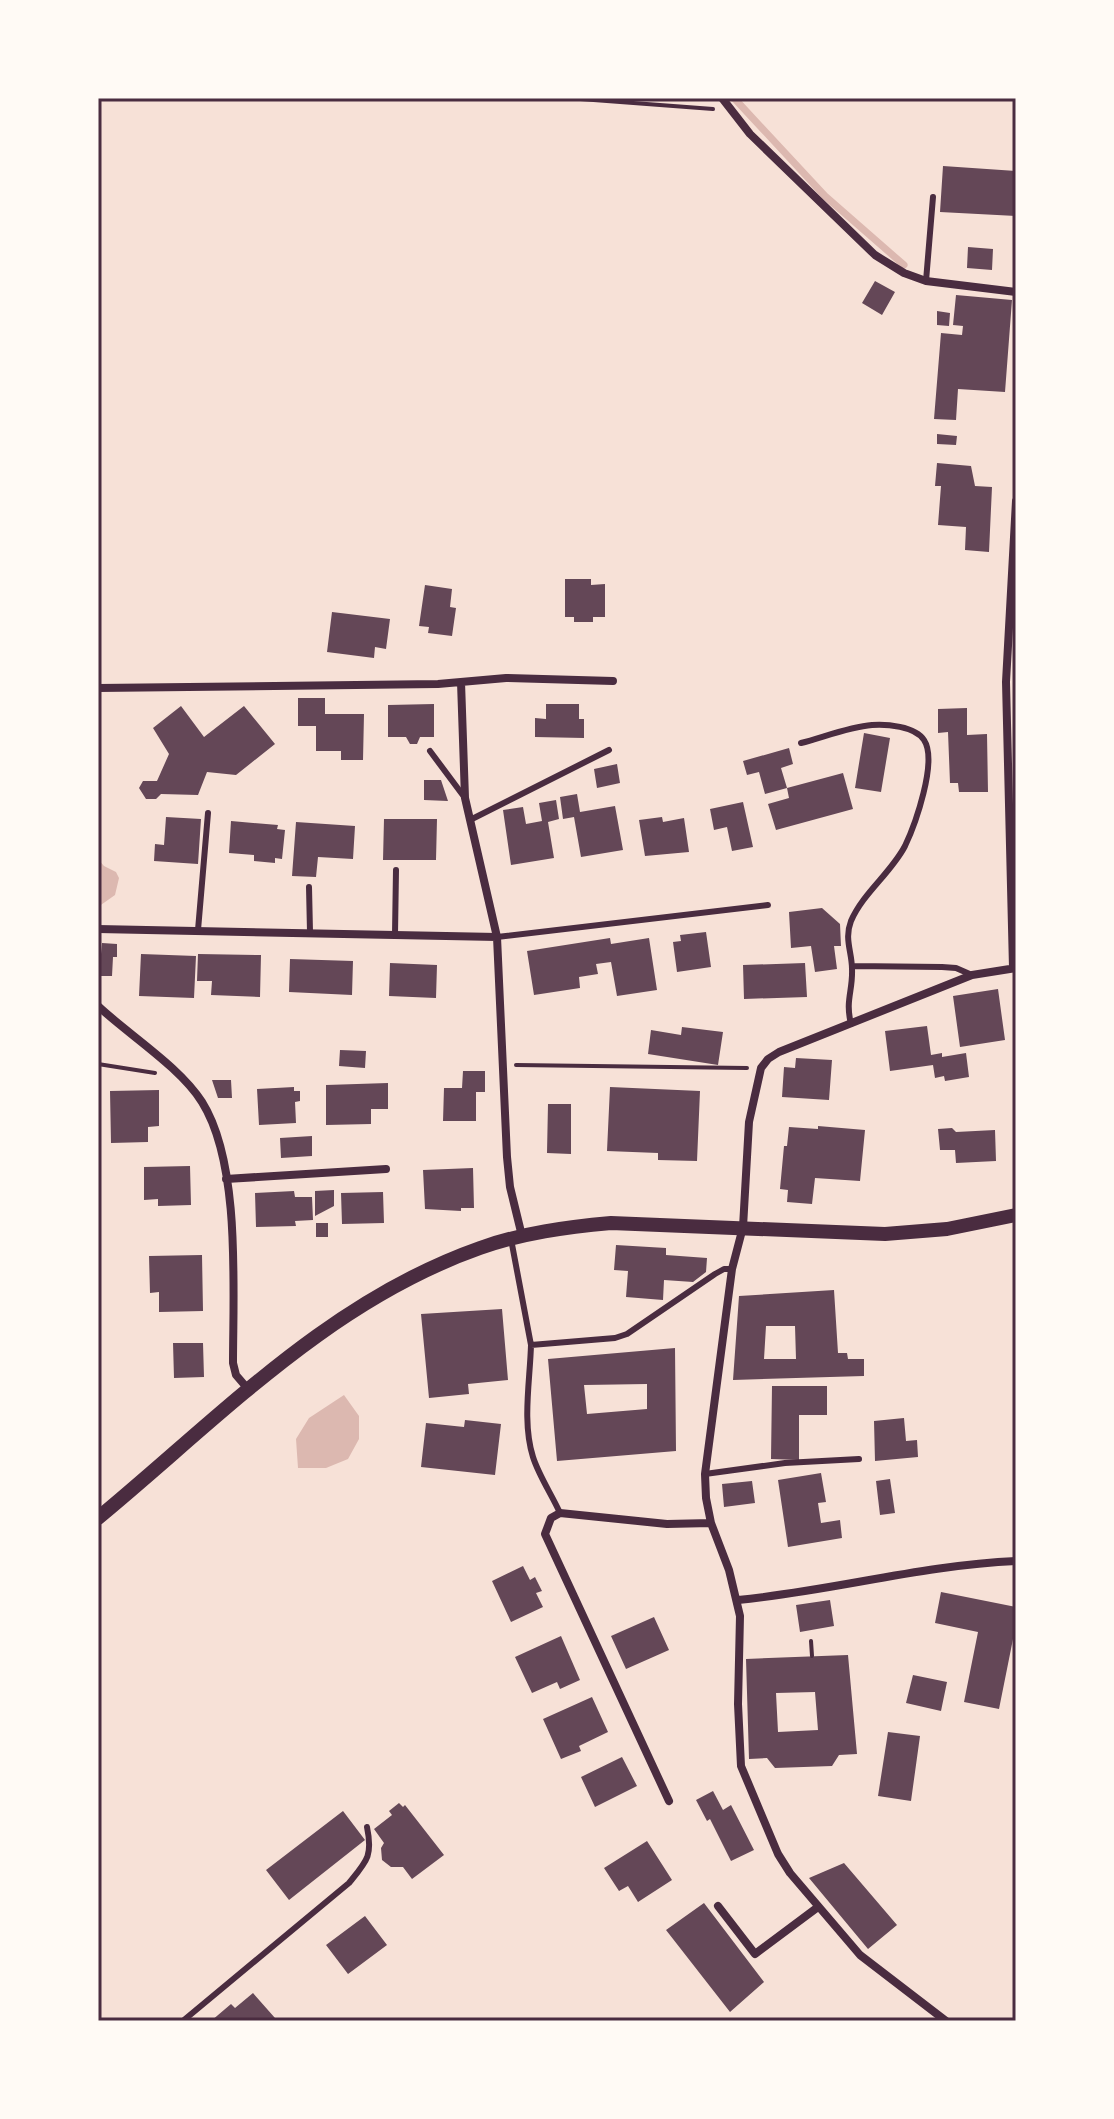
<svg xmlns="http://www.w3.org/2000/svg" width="1114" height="2119" font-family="Spectral,serif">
  <rect width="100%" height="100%" fill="#f7e1d7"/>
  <!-- water -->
  <path fill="#dcb8b0" d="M98 859 104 866 116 872 119 878 115 895 98 907Z
    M344 1395 359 1416V1439L348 1459 326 1468H298L296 1439 309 1418Z"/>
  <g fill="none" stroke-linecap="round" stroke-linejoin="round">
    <!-- stream -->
    <path stroke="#dcb8b0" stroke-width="7" d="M734 98 825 196 904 265"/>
  </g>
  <!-- building -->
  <path fill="#644757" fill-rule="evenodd" d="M943 166 1016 171V216L940 212Z
    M968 247 993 249 992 270 967 268Z
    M875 281 895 292 882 315 862 303Z
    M956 295 1012 300 1005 392 958 389 956 420 934 419 941 333 962 335 963 326 953 325Z
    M937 311 950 313 949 326 937 325Z
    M937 434 957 436 956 445 937 444Z
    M937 463 971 466 975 486 992 487 989 552 965 550 966 527 938 525 941 486H935Z
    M565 579H591V585L605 584V617H593V622H574V617H565Z
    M425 585 452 589 450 607 456 608 452 636 428 633 429 627 419 626Z
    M332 612 390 619 386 649 375 647 374 658 327 652Z
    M298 698H325V714H364L363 760H341V751H316V726H298Z
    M434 704V737H420L417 744H410L406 737H388V705Z
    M546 704H579V719H584V738L535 737V718L546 719Z
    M181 706 204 737 244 706 275 744 236 775 207 772 198 795 161 794 156 799H146L139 788 143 781H157L169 754 153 728Z
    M967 708V735L987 734 988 792H959L958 783H950L948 732 938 733V709Z
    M864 733 890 738 881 792 855 788Z
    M789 748 793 764 781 768 787 788 765 794 759 772 747 775 743 761Z
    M617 764 620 783 597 788 594 769Z
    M843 773 853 809 776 830 768 804 789 798 787 788Z
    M424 780H441L448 801 424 800Z
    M577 794 580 812 615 806 623 850 581 857 574 817 563 819 560 797Z
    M556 800 559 819 548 822 554 858 511 865 503 810 523 807 526 824 542 821 539 803Z
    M743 802 753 847 732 851 727 827 714 830 710 809Z
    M166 817 201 819 198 864 154 861 155 844 164 845Z
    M662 817 663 822 684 818 689 852 645 856 639 820Z
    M384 819H437L436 860H383Z
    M231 821 278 825 277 829 285 830 282 859 275 858V863L254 861V855L229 853Z
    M296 822 355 826 353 859 318 857 316 877 292 876Z
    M822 908 840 924 841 946H834L837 969 815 972 811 946 791 948 789 912Z
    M706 932 711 967 677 972 673 942 681 941 680 935Z
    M610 938 611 944 649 938 657 990 617 996 611 962 596 964 598 974 579 977 580 988 534 995 527 951Z
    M102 943 117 944V957H113L112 976H98V954H101Z
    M141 954 196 956 194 998 139 996Z
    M198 954 261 955 260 997 211 995 212 981H197Z
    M290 959 353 961 352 995 289 992Z
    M390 963 437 965 436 998 389 996Z
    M805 963 807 997 744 999 743 965Z
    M998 989 1005 1040 960 1047 953 996Z
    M927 1026 931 1055 942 1053V1057L966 1053 969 1077 945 1081 944 1076 935 1078 933 1065 890 1071 885 1031Z
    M682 1027 723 1032 718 1065 648 1054 651 1030 681 1035Z
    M340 1050 366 1051 365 1068 339 1066Z
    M796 1058 832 1060 829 1100 782 1097 784 1067 795 1068Z
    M463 1071H485V1092H476V1121H443L444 1088H462Z
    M212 1080H231L232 1098H218Z
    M388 1083V1109H371V1124L326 1125V1085Z
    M294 1087V1091H300V1101L295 1102 296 1123 259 1125 257 1089Z
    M610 1087 700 1091 697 1161 658 1160V1153L607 1151Z
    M159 1090V1126L148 1127V1142L111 1143 110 1091Z
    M548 1104H571V1154L547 1153Z
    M818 1126 865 1130 860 1181 815 1178 812 1204 787 1202 788 1190 780 1189 784 1146H787L789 1127 818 1129Z
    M952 1128 956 1132 995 1130 996 1161 956 1163 955 1150H940L938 1129Z
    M312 1136V1156L281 1158 280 1138Z
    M190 1166 191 1205 158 1206V1199L144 1200V1167Z
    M473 1168 474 1208H461V1211L425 1209 423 1170Z
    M334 1190V1206L315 1216V1191Z
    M294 1191 295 1197H312L313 1220 295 1221 296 1226 256 1227 255 1193Z
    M383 1192 384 1223 342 1224 341 1193Z
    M316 1223H328V1237H316Z
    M616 1245 666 1248V1255L707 1258 706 1272 693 1282 664 1280 663 1300 626 1297 628 1271 614 1270Z
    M202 1255 203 1311 159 1312V1292L150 1293 149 1256Z
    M834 1290 838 1353H847L848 1359H864V1376L733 1380 739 1296ZM766 1326H795L796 1359H764Z
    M502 1309 508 1380 468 1384 469 1394 429 1398 421 1314Z
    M173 1343H203L204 1377 174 1378Z
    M675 1348 676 1451 557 1461 548 1359ZM647 1384V1409L587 1414 584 1385Z
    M772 1386H827V1415H799V1460L771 1459Z
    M904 1418 906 1441 917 1440 918 1457 875 1461 874 1421Z
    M465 1420 501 1424 495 1475 421 1467 426 1423 464 1427Z
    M821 1473 826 1502 818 1503 821 1523 840 1520 842 1538 788 1547 778 1480Z
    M890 1479 895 1513 880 1515 876 1481Z
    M752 1481 755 1503 724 1507 722 1484Z
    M523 1566 530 1580 535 1577 542 1591 536 1593 543 1607 511 1622 492 1581Z
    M941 1592 1016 1607V1624L999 1709 964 1702 978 1632 935 1623Z
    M830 1600 834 1626 800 1632 796 1605Z
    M654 1617 669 1650 626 1669 611 1636Z
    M561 1636 580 1680 560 1689 557 1682 532 1693 515 1657Z
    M848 1655 857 1754 839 1755 832 1766 775 1768 767 1758 749 1759 746 1659ZM815 1692 818 1730 778 1732 776 1693Z
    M913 1675 947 1682 941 1711 906 1703Z
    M592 1697 608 1732 579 1746 581 1751 561 1759 543 1719Z
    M888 1732 920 1736 911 1801 878 1796Z
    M622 1757 637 1786 595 1807 581 1777Z
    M713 1791 723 1810 731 1805 754 1850 731 1861 710 1819 707 1821 696 1800Z
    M399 1803 403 1807 405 1805 444 1855 412 1879 403 1867H391L382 1860 381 1848 384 1843 374 1829 392 1815 389 1811Z
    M343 1811 365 1840 289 1900 266 1870Z
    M647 1841 672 1880 638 1902 628 1886 619 1891 604 1868Z
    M844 1863 897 1925 868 1949 809 1878Z
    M704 1903 764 1982 730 2012 666 1930Z
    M365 1916 387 1945 348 1974 326 1945Z
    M253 1993 275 2018 272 2021H211L231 2004 235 2008Z"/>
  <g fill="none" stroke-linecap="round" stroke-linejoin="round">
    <!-- path -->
    <path stroke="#4a2c40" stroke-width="4" d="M567 98 713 109
      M98 1064 155 1073
      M516 1065 747 1068
      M811 1641 812 1656"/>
    <!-- service -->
    <path stroke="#4a2c40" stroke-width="6" d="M926 281 933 197
      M801 743C824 737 849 727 872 725 886 724 915 726 924 740 938 761 915 825 905 846 891 873 863 893 851 921 844 939 852 952 852 969 853 991 845 1000 851 1024
      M430 751 465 798
      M470 820 609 750
      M309 887 310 932
      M198 930 208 813
      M395 934 396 870
      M497 937 768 905
      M852 966 942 967 956 968 972 975
      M511 1239 531 1345
      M705 1474 785 1463 859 1459
      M560 1513C552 1495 539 1476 533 1457 522 1422 530 1381 531 1345L615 1338 627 1334 715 1274 724 1269H732
      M184 2020 349 1883C367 1861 373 1856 367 1827"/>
    <!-- minor -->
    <path stroke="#4a2c40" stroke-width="8" d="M722 98 750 134 875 255 904 273 926 281 1016 292
      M461 682 465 798 497 937 507 1157 510 1187 522 1236
      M98 688 438 684 506 678 613 681
      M98 929 497 937
      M1013 968 1006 682 1016 501
      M98 1006C129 1035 180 1067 202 1102 241 1164 233 1290 233 1363L236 1375 248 1389
      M226 1179 386 1169
      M738 1600C831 1591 923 1565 1016 1561
      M669 1801 545 1534 551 1518 560 1513 667 1524 711 1523
      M718 1906 755 1954 818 1907
      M946 2021 860 1955 790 1873 778 1854 741 1766 738 1704 740 1616 729 1570 711 1523 706 1498 705 1474 732 1269 743 1227 749 1122 761 1068 768 1059 779 1052 972 975 1016 968"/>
    <!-- tertiary -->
    <path stroke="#4a2c40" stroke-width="14" d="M98 1518C219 1418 329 1301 480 1248 522 1233 567 1227 611 1223L885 1234 947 1229 1016 1215"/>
  </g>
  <!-- border -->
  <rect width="1114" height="2119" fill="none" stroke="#fffaf5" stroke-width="200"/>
  <rect x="100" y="100" width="914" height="1919" fill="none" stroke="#4a2c40" stroke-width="3"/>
</svg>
